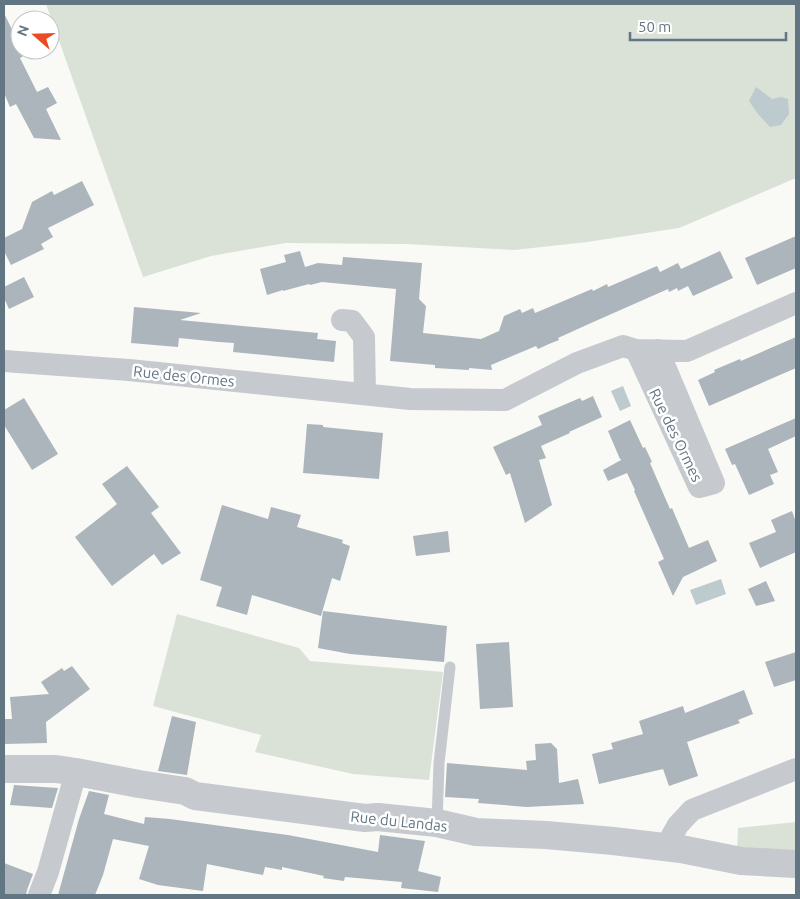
<svg xmlns="http://www.w3.org/2000/svg" width="800" height="899" font-family="Ubuntu,sans-serif">
  <rect width="100%" height="100%" fill="#f9f9f6"/>
  <!-- green -->
  <path fill="#dae1d7" d="M46 4H796V178L679 228 587 242 514 250 407 244 285 243 211 256 143 277Z
    M177 614 299 648 310 661 443 672 429 780 353 774 255 752 261 735 153 706Z
    M796 822V855L737 851 738 828Z"/>
  <!-- water -->
  <path fill="#bdcace" d="M756 87 772 99 781 97 788 99 789 114 781 125 770 127 758 114 749 101Z
    M623 386 631 406 620 411 611 391Z
    M721 579 726 594 696 605 690 590Z"/>
  <!-- building -->
  <path fill="#acb5bb" d="M4 13 20 46V50H22L25 55 20 58 37 92 48 87 57 103 46 109 61 140 34 138 16 104 10 107 4 93Z
    M82 181 94 205 48 228 53 237 41 244 44 249 11 265 4 251V238L22 229 32 202 52 191 54 195Z
    M796 236V268L757 285 745 258Z
    M300 251 305 267 318 263 342 265 343 257 422 263 419 299 426 306 423 333 481 339 499 331 504 316 520 309 522 313 533 308 535 313 592 289 593 291 607 284 608 287 657 266 660 272 678 263 681 269 720 251 733 278 693 296 688 286 678 291 677 288 669 292 668 289 591 323 558 338 559 340 549 344 538 349 536 346 491 365 492 370 469 368V370L435 368V365L390 361 396 289 322 282 310 285 309 284 283 291V290L267 295 260 269 286 262 284 255Z
    M24 277 34 297 9 309 4 298V287Z
    M134 307 201 313 180 320 318 333 317 339 336 341 334 362 233 352 234 343 219 342 179 338 178 347 131 343Z
    M796 337V368L709 406 698 380 715 372 714 370 740 359 741 361Z
    M593 396 602 417 569 432 570 433 541 446 546 458 539 460 552 505 525 523 510 473 506 475 493 447 542 425 538 416 580 398 582 401Z
    M24 398 58 454 32 470 4 425V410Z
    M796 418V436L768 449 778 472 770 475 774 484 749 495 735 464 732 465 725 449Z
    M630 420 643 448 645 447 652 462 650 463 670 509 672 508 689 548 708 540 717 561 683 577 673 596 658 562 664 559 634 491 635 490 627 473 608 481 603 470 621 460V459H620L608 431Z
    M307 424 323 425V427L383 433 379 479 303 473Z
    M127 466 159 507 151 513 181 553 162 565 154 554 112 586 75 537 117 504 102 484Z
    M222 505 268 519 271 507 301 515 297 527 343 540 342 543 350 546 340 581 332 578 321 616 252 595 247 615 216 606 222 587 200 580Z
    M792 511 796 522V552L760 568 749 543 776 532 771 520Z
    M448 531 450 552 416 556 413 536Z
    M766 581 775 601 756 606 748 589Z
    M323 611 447 626 444 662 350 654 318 648Z
    M509 642 513 707 480 709 476 644Z
    M796 652V680L774 687 765 662Z
    M72 666 90 689 46 722 47 743 4 744V719H12L10 697 49 694 41 682 62 668 64 671Z
    M744 690 753 714 738 720 740 723 687 742 698 776 669 786 663 769 599 784 592 754 613 749 611 743 643 734 639 721 683 706 685 713Z
    M172 716 196 722 187 775 158 771Z
    M551 743 557 749 559 783 578 779 584 804 527 807 478 803 479 799 445 797 447 763 527 770 526 761 536 760 535 744Z
    M14 785 58 788 52 808 10 805Z
    M89 791 109 795 104 814 144 824 145 817 170 819 288 835 378 852 380 835 425 841 418 871 441 877 438 892 401 888 402 882 345 877 344 881 323 878 324 876 282 867V870L265 867 263 875 207 864 203 891 158 885 139 879 149 846 113 839 103 875 95 895H58L79 819Z
    M4 863 33 874 27 890 26 895H4Z"/>
  <g fill="none" stroke-linecap="round" stroke-linejoin="round">
    <!-- service -->
    <path stroke="#c6cace" stroke-width="11" d="M437 823 439 763 450 667"/>
    <!-- minor -->
    <path stroke="#c6cace" stroke-width="22" d="M342 320 352 321 364 337 365 394
      M636 350 699 487 714 483 658 350
      M4 361 129 370 410 399 505 400 577 363 623 346 636 350 687 351 796 303
      M665 848 678 825 692 810 796 769
      M39 895 48 872 76 772"/>
    <!-- tertiary -->
    <path stroke="#c6cace" stroke-width="28" d="M4 769H56L76 772 139 784 185 791 195 796 365 818 378 817 437 823 476 832 546 835 613 841 681 849 741 861 796 864"/>
  </g>
  <g text-anchor="middle" dominant-baseline="central" stroke-width="5" stroke-linejoin="round" paint-order="stroke">
    <!-- street labels -->
    <g font-size="15" fill="#627583" stroke="#fff">
      <text transform="translate(184 376) rotate(6)">Rue des Ormes</text>
      <text transform="translate(676 435) rotate(64)">Rue des Ormes</text>
      <text transform="translate(399 821) rotate(6)">Rue du Landas</text>
    </g>
  </g>
  <!-- border -->
  <rect width="800" height="899" fill="none" stroke="#627583" stroke-width="10"/>
  <!-- north arrow -->
  <g transform="translate(35 35) rotate(290)"><circle r="24" fill="#ffffff" stroke="#c0c8cd"/>
  <path d="M0-4L9 19L0 12L-9 19Z" fill="#ee4a21"/>
  <text y="-8" font-size="14" font-weight="bold" text-anchor="middle" fill="#627583">N</text>
  </g>
  <!-- scale -->
  <path d="M630 32v8h156v-8" fill="none" stroke="#627583" stroke-width="2.5"/>
  <text x="638" y="32" font-size="15" fill="#627583" stroke="#ffffff" stroke-width="4" paint-order="stroke">50 m</text>
</svg>
